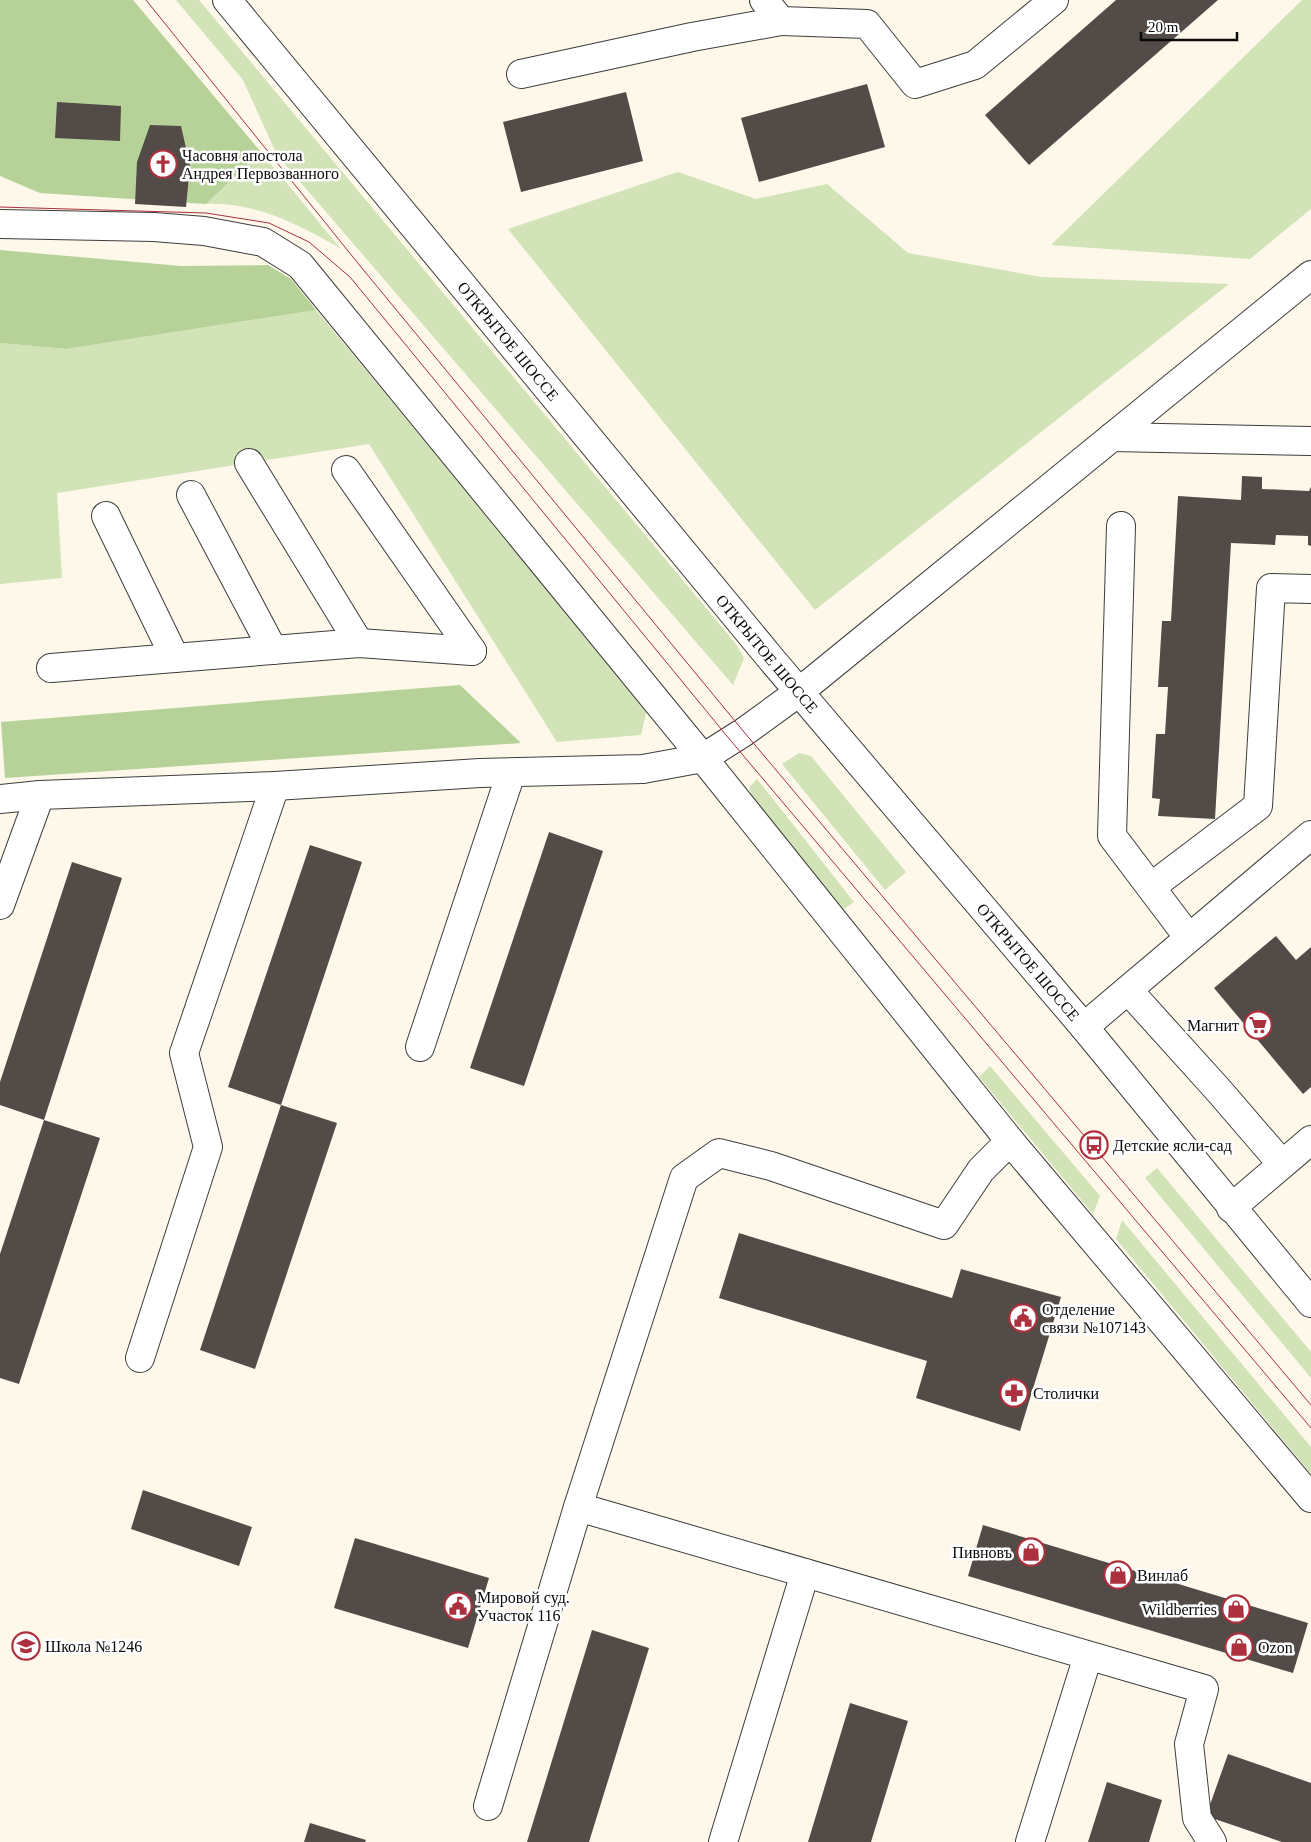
<svg xmlns="http://www.w3.org/2000/svg" width="1311" height="1842" font-family="Georgia,serif">
  <rect width="100%" height="100%" fill="#fdf8e9"/>
  <!-- green -->
  <path fill="#d1e3b7" d="M176 0H199L736 644 744 658 733 685 277 155 243 80Z
    M1302 0H1311V209L1250 259 1051 245Z
    M261 152 340 248C297 224 256 202 206 204Z
    M678 172 756 199 827 184 908 253 1041 277 1229 284 815 610 508 229Z
    M316 310 647 709 641 735 557 742 369 444 57 493 62 578 0 584V343L66 349Z
    M799 753 811 756 906 872 885 890 782 764Z
    M757 779 854 902 840 912 755 803 749 788Z
    M990 1066 1100 1196 1093 1214 979 1077Z
    M1157 1168 1311 1352V1378L1145 1178Z
    M1122 1220 1311 1447V1474L1116 1239Z"/>
  <!-- forest -->
  <path fill="#b6d298" d="M0 0H133L261 152 206 204 40 193 0 176Z
    M0 250 181 266 268 265 291 279 316 310 66 349 0 343Z
    M460 685 521 743 5 778 1 722Z"/>
  <!-- building -->
  <path fill="#524b48" d="M1116 0H1218L1029 165 985 115Z
    M867 84 885 147 759 182 741 118Z
    M626 92 643 161 521 192 503 122Z
    M57 102 121 106 120 141 55 138Z
    M150 125 181 126 190 166 186 207 135 204 137 162Z
    M1242 476 1262 477V489L1309 491 1311 487V546L1308 545V536L1276 535 1275 545 1231 543 1215 819 1158 816 1160 799 1152 798 1156 734H1165L1168 687H1158L1162 621H1171L1178 496 1241 500Z
    M549 832 603 851 524 1086 470 1068Z
    M310 845 362 862 281 1105 228 1087Z
    M72 862 122 878 44 1120 0 1105V1082Z
    M1276 936 1296 960 1311 947V1087L1303 1094 1214 988Z
    M281 1105 337 1123 255 1369 200 1350Z
    M44 1120 100 1138 19 1384 0 1378V1254Z
    M739 1233 952 1298 961 1269 1061 1297 1020 1431 916 1398 927 1361 719 1298Z
    M143 1490 252 1527 239 1566 131 1529Z
    M983 1525 1308 1623 1293 1673 968 1576Z
    M355 1538 489 1578 468 1648 334 1608Z
    M592 1630 649 1648 589 1842H527Z
    M850 1703 908 1721 871 1842H808Z
    M1228 1754 1311 1783V1842H1282L1206 1816Z
    M1107 1782 1162 1800 1149 1842H1088Z
    M310 1823 366 1840 365 1842H304Z"/>
  <g fill="none" stroke-linecap="round" stroke-linejoin="round">
    <!-- minor casing -->
    <g stroke="#3d3d3d" stroke-width="30">
      <g id="minor">
        <path id="s1" d="M227 0 772 660 1084 1027 1311 1303"/>
        <path d="M781 21 867 24 915 84 975 65 1054 0"/>
        <path d="M521 74 692 37 781 21 764 0"/>
        <path d="M0 224 154 227 204 231 263 242 300 265 703 758 1010 1141 1311 1498"/>
        <path d="M1112 437 1311 441"/>
        <path d="M249 463 359 643"/>
        <path d="M346 470 472 651"/>
        <path d="M191 495 273 650"/>
        <path d="M106 516 175 658"/>
        <path d="M1121 526 1112 836 1189 938"/>
        <path d="M51 668 359 643 472 651"/>
        <path d="M0 799 40 795 275 786 480 773 643 769 703 758 744 732 799 692 1311 275"/>
        <path d="M1151 887 1258 806 1271 588 1311 589"/>
        <path d="M0 905 40 795"/>
        <path d="M1128 990 1220 1092 1282 1164"/>
        <path d="M1084 1027 1311 835"/>
        <path d="M420 1047 511 773"/>
        <path d="M1231 1208 1311 1140"/>
        <path d="M140 1358 208 1147 184 1053 275 786"/>
        <path d="M578 1507 1204 1689 1189 1744 1197 1818 1212 1842"/>
        <path d="M488 1806 578 1507 684 1178 719 1153 771 1166 944 1225 981 1170 1010 1141"/>
        <path d="M723 1842 805 1573"/>
        <path d="M1030 1842 1088 1656"/>
      </g>
    </g>
    <!-- minor -->
    <use href="#minor" stroke="#fff" stroke-width="28"/>
    <!-- tram -->
    <path stroke="#ac303e" stroke-width="1" d="M146 0 361 267 744 732 1311 1405
      M0 207 206 213 269 223 309 242 350 277 731 741 1311 1428"/>
  </g>
  <!-- icons -->
  <defs>
    <g id="church-ring" transform="scale(1.4375)"><circle r="9.5" fill="#fff" stroke="#ac303e" stroke-width="1.5"/><path d="M-1.2-6h2.4v3.5h3.3v2.4h-3.3V6h-2.4V-.1h-3.3v-2.4h3.3Z" fill="#ac303e"/></g>
    <g id="supermarket-ring" transform="scale(1.4375)"><circle r="9.5" fill="#fff" stroke="#ac303e" stroke-width="1.5"/><path d="M-6-5.5h2.5l.6 2H6L4.5 2H-2.5L-4.4-4H-6ZM-1.5 3.2a1.3 1.3 0 1 0 .1 0ZM3 3.2a1.3 1.3 0 1 0 .1 0Z" fill="#ac303e"/></g>
    <g id="bus-ring" transform="scale(1.4375)"><circle r="9.5" fill="#fff" stroke="#ac303e" stroke-width="1.5"/><path d="M-5-6H5V4H4V6H2V4H-2V6H-4V4H-5ZM-3.5-4V0h7V-4ZM-3.5 1.2v1.5H-2V1.2ZM2 1.2v1.5H3.5V1.2Z" fill="#ac303e"/></g>
    <g id="civic-ring" transform="scale(1.4375)"><circle r="9.5" fill="#fff" stroke="#ac303e" stroke-width="1.5"/><path d="M-.6-6.5H3V-4.5H.6V-3L4-1V1h2V6H-6V1h2V-1L-.6-3ZM-1.2 2.5V6h2.4V2.5Z" fill="#ac303e"/></g>
    <g id="pharmacy-ring" transform="scale(1.4375)"><circle r="9.5" fill="#fff" stroke="#ac303e" stroke-width="1.5"/><path d="M-2-6h4v4h4v4h-4v4h-4v-4h-4v-4h4Z" fill="#ac303e"/></g>
    <g id="shop-ring" transform="scale(1.4375)"><circle r="9.5" fill="#fff" stroke="#ac303e" stroke-width="1.5"/><path d="M-5-2.5h2.3a2.7 3.5 0 0 1 5.4 0H5L5.5 6h-11ZM-1.5-2.5h3a1.5 2.3 0 0 0-3 0Z" fill="#ac303e"/></g>
    <g id="school-ring" transform="scale(1.4375)"><circle r="9.5" fill="#fff" stroke="#ac303e" stroke-width="1.5"/><path d="M0-5L7-2L0 1L-7-2ZM-4 1L0 2.5L4 1V4Q0 6-4 4Z" fill="#ac303e"/></g>
  </defs>
  <g fill-rule="evenodd">
    <use href="#church-ring" x="163" y="164"/>
    <use href="#supermarket-ring" x="1258" y="1025"/>
    <use href="#bus-ring" x="1094" y="1145"/>
    <use href="#civic-ring" x="1023" y="1318"/>
    <use href="#pharmacy-ring" x="1014" y="1393"/>
    <use href="#shop-ring" x="1031" y="1552"/>
    <use href="#shop-ring" x="1118" y="1575"/>
    <use href="#civic-ring" x="458" y="1606"/>
    <use href="#shop-ring" x="1236" y="1609"/>
    <use href="#school-ring" x="26" y="1646"/>
    <use href="#shop-ring" x="1239" y="1647"/>
  </g>
  <g text-anchor="middle" dominant-baseline="central" stroke-width="5" stroke-linejoin="round" paint-order="stroke">
    <!-- poi labels -->
    <g font-size="16" fill="#0a0a0a" stroke="#fff" text-anchor="start">
      <text x="182" y="155">Часовня апостола<tspan x="182" dy="18">Андрея Первозванного</tspan></text>
      <text x="1239" y="1025" text-anchor="end">Магнит</text>
      <text x="1113" y="1145">Детские ясли-сад</text>
      <text x="1042" y="1309">Отделение<tspan x="1042" dy="18">связи №107143</tspan></text>
      <text x="1033" y="1393">Столички</text>
      <text x="1012" y="1552" text-anchor="end">Пивновъ</text>
      <text x="1137" y="1575">Винлаб</text>
      <text x="477" y="1597">Мировой суд.<tspan x="477" dy="18">Участок 116</tspan></text>
      <text x="1217" y="1609" text-anchor="end">Wildberries</text>
      <text x="45" y="1646">Школа №1246</text>
      <text x="1258" y="1647">Ozon</text>
    </g>
    <!-- street labels -->
    <g font-size="16" fill="#0a0a0a" stroke="#fff">
      <text stroke="none"><textPath href="#s1" startOffset="442">ОТКРЫТОЕ ШОССЕ</textPath></text>
      <text stroke="none"><textPath href="#s1" startOffset="848">ОТКРЫТОЕ ШОССЕ</textPath></text>
      <text stroke="none"><textPath href="#s1" startOffset="1252">ОТКРЫТОЕ ШОССЕ</textPath></text>
    </g>
  </g>
  <!-- scale -->
  <path d="M1141 32v8h96v-8" fill="none" stroke="#0a0a0a" stroke-width="2.5"/>
  <text x="1148" y="32" font-size="15" fill="#0a0a0a" stroke="#ffffff" stroke-width="4" paint-order="stroke">20 m</text>
</svg>
